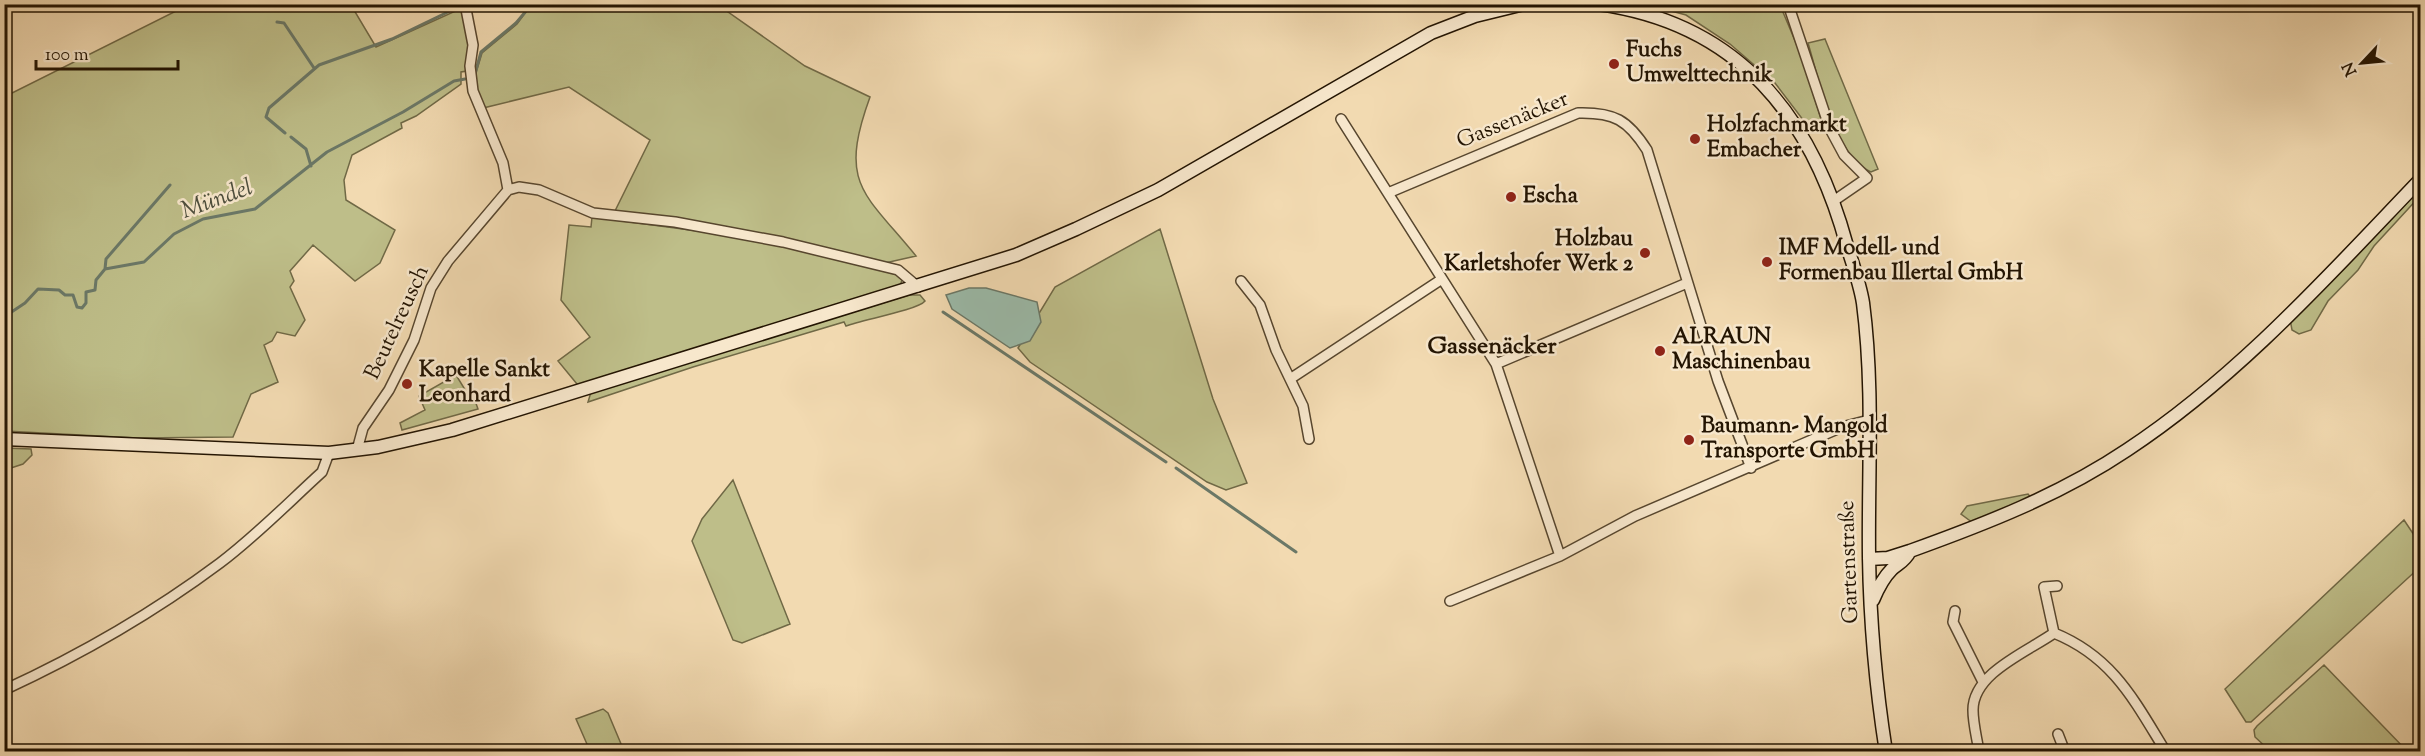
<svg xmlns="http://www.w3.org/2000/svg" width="2425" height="756" font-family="'Sorts Mill Goudy',serif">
  <rect width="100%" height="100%" fill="#f2dab1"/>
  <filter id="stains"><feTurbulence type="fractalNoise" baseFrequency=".00333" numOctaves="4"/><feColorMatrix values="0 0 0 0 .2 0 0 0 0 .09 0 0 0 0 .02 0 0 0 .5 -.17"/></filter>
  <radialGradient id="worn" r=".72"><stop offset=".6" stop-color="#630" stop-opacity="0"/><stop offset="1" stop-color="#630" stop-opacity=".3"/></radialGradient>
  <!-- green -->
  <path fill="#bebe89" stroke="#706946" stroke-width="1.5" d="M188 5H351L376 47 462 8 469 39 467 71 461 72V84L416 116 401 123 402 128 352 155 344 180 346 200 395 230 380 263 355 281 313 245 290 271 294 281 290 287 305 320 295 336 277 332 272 341 264 345 278 382 251 394 233 437 137 438 5 431 4 97Z
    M531 5H718L805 66 870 97C838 185 864 192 916 256L885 263 614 213 650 140 569 87 483 108 474 79 482 53 517 24Z
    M1649 5H1780L1801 55 1822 122 1810 129 1775 83 1730 44 1686 15Z
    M1825 39 1878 169 1871 172C1834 156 1819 79 1808 43Z
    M2420 185V196L2374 246 2358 270 2328 301 2311 330 2299 334 2292 330 2290 319Z
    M592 217 728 235 807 251 895 274 902 280 900 286 583 385 577 384 558 361 590 337 561 300 569 225 591 227Z
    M1160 229 1213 399 1247 483 1226 490 1207 482 1030 362 1018 348 1055 287Z
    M909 295H920L925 301C918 310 861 320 846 326L844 322 693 367 588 402 591 392Z
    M456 375 467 393 473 395 478 409 402 430 400 423 425 410 419 396Z
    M4 448 31 449 32 455 23 464 5 470Z
    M733 480 790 624 742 643 733 640 692 541 702 519Z
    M2028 494 2031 498 1973 523 1961 514 1967 506Z
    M2404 520 2420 544V567L2251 722H2246L2225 689Z
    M2324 665 2407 751H2270L2255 737 2254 730 2257 726Z
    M603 709 608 713 624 751H590L576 719Z"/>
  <!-- water -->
  <path fill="#9bbbaa" stroke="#6b7867" stroke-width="1.5" d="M969 288H986L1037 302 1041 322 1030 341 1010 348 952 309 946 295Z"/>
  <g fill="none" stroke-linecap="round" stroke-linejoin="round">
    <!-- stream -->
    <path stroke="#6b7867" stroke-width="3" d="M570 4 574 7 577 4
      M277 22 284 23 314 68
      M475 74 481 52 516 23 532 4
      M285 133 266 117 269 108 319 65 392 39 452 10
      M291 137 306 149 311 166
      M105 269 106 259 170 185
      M943 312 1166 462
      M4 317 25 303 38 289 59 290 65 295H73L77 307 82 308 86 303V292L95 290 96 280 105 269 144 262 174 234 203 219 255 209 327 152 403 112 454 81 465 79
      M1176 468 1296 552"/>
    <!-- street casing -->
    <g stroke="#57462e" stroke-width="12">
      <path id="street" d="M465 4 473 45 470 66 473 91 503 163 508 190
        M1788 4 1830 129 1844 155 1867 178 1835 200
        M1341 119 1496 364 1560 556
        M1388 193 1578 113C1614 112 1628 120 1647 150L1718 381 1751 468
        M1241 281 1260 305 1276 350 1303 406 1309 439
        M1496 364 1687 283
        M1290 379 1442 279
        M357 450 363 428 389 390 414 340 431 288 448 261 508 190 519 187 539 190 593 213 675 222 783 242 898 270 918 287
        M1450 601 1560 556 1635 516 1842 427 1869 420
        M1955 611 1953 622 1983 682
        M2054 633 2044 587 2057 586
        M4 690C80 655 153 613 220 563 256 536 289 502 322 472L329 453
        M2058 734 2065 752
        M1979 752C1977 738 1973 724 1973 710 1973 673 2027 652 2054 633 2113 657 2134 700 2166 752"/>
    </g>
    <!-- secondary casing -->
    <g stroke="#231402" stroke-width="15">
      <path id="secondary" d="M1598 4C1739 23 1812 117 1847 246 1853 265 1860 284 1863 303 1874 387 1868 473 1869 557 1870 622 1876 688 1886 752
        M4 439 329 453 378 447 452 430 1016 255 1076 229 1158 190 1431 33 1475 16 1524 4
        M1869 559 1888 558 1910 551C1985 524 2060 495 2127 450 2238 377 2329 275 2420 180
        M1873 600C1878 588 1883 578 1892 569 1899 563 1905 561 1910 551"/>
    </g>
    <!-- street -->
    <use href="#street" stroke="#f7e7cc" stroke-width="9"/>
    <!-- secondary -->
    <use href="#secondary" stroke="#f7e7cc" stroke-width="12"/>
  </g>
  <!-- markers -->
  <g fill="#8f2418" stroke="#f7e7cc" stroke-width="2">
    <circle cx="1614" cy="64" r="6"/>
    <circle cx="1695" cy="139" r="6"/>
    <circle cx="1511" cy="197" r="6"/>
    <circle cx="1645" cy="253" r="6"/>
    <circle cx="1767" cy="262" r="6"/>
    <circle cx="1660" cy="351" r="6"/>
    <circle cx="407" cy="384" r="6"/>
    <circle cx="1689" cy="440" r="6"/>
  </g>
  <g text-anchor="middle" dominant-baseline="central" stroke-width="5" stroke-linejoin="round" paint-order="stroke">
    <!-- poi labels -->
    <g font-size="22" font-weight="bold" fill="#231402" stroke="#f7e7cc" text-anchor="start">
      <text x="1626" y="51">Fuchs<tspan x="1626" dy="25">Umwelttechnik</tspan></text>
      <text x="1707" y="126">Holzfachmarkt<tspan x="1707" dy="25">Embacher</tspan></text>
      <text x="1523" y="197">Escha</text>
      <text x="1633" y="240" text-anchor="end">Holzbau<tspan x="1633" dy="25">Karletshofer Werk 2</tspan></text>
      <text x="1779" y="249">IMF Modell- und<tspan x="1779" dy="25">Formenbau Illertal GmbH</tspan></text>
      <text x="1672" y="338">ALRAUN<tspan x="1672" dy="25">Maschinenbau</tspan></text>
      <text x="419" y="371">Kapelle Sankt<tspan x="419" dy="25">Leonhard</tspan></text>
      <text x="1701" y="427">Baumann- Mangold<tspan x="1701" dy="25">Transporte GmbH</tspan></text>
    </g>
    <!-- street labels -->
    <g font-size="22" fill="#231402" stroke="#f7e7cc">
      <text transform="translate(1513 121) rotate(-22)">Gassenäcker</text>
      <text transform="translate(398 323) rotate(-65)">Beutelreusch</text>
      <text transform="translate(1850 562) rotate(-92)">Gartenstraße</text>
    </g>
    <!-- water labels -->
    <g font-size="24" font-style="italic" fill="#4d4e3d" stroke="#f7e7cc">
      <text transform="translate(217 200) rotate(-20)">Mündel</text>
    </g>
    <!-- neighbourhood labels -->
    <g font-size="24" font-weight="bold" fill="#231402" stroke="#f7e7cc">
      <text x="1492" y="347">Gassenäcker</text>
    </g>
  </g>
  <!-- margin -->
  <rect width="2425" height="756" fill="none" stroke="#f2dab1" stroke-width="24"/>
  <rect x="6" y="6" width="2413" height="744" fill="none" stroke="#231402" stroke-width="3"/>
  <rect x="12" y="12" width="2401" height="732" fill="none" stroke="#231402" stroke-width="1.5"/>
  <!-- north arrow -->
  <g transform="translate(2362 63) rotate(244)" stroke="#f7e7cc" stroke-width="4.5" paint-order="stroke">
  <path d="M0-4.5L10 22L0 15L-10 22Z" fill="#231402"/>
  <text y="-9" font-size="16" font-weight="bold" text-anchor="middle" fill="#231402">N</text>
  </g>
  <!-- scale -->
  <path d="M36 60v9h142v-9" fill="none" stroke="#231402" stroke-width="3"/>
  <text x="45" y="60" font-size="18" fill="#231402" stroke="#f7e7cc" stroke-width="4.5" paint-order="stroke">100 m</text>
  <rect width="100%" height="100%" filter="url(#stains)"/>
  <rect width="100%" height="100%" fill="url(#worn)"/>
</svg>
